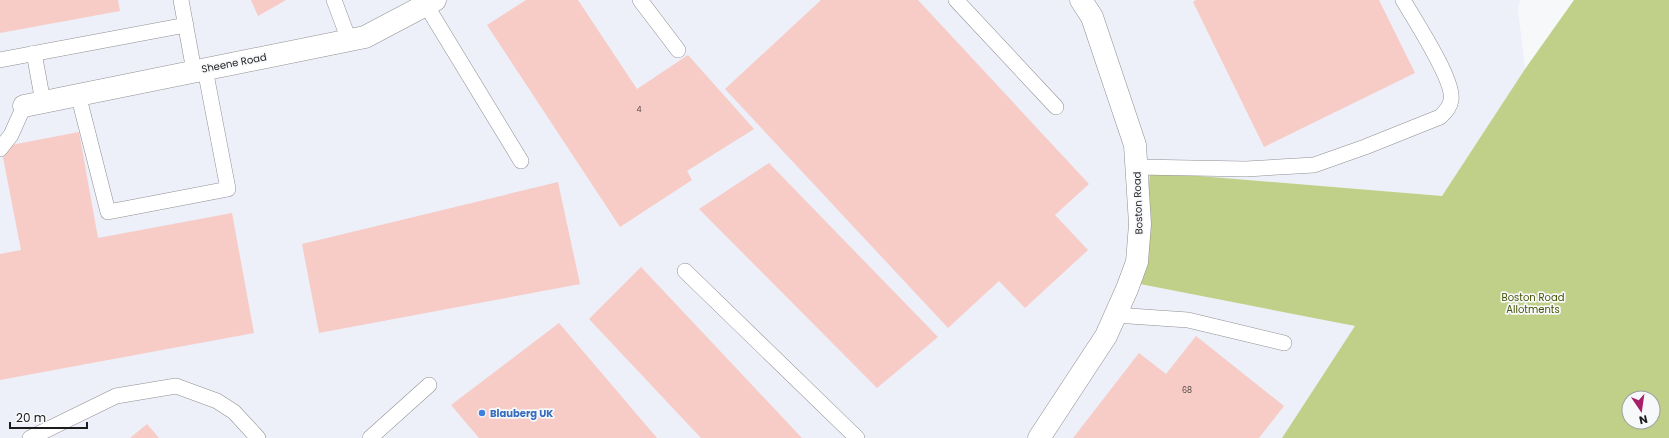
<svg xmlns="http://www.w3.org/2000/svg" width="1669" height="438" font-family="Poppins,sans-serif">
  <rect width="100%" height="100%" fill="#f7f8fa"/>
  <!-- built -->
  <path fill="#edeff9" d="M0 0H1520L1518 9 1525 69 1442 196 1150 172 1140 284 1356 326 1282 438H0Z"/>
  <!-- green -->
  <path fill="#c1d088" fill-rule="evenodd" d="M1574 0H1669V438H1282L1355 326 1140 284 1150 172 1442 196 1525 69ZM1629 398H1653V422H1629Z"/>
  <!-- building -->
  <path fill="#f7ccc7" d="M0 0H118L120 11 0 33Z
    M251 0H286L258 16Z
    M526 0H578L637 89 688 55 754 129 687 171 692 180 620 227 487 25Z
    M821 0H918L1089 184 1055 215 1088 250 1025 308 999 281 948 328 725 89Z
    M1196 0H1379L1415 73 1264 147 1193 2Z
    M79 132 98 238 232 213 254 333 0 380V254L21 250 1 147Z
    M769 163 938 337 877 388 699 209Z
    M558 182 580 284 319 333 302 244Z
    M641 267 802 438H701L589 319Z
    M559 323 657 438H479L451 405Z
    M1196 336 1284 406 1259 438H1073L1139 353 1166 374Z
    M147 424 159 438H130Z"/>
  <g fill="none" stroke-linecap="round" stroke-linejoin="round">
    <!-- service casing -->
    <g stroke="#909093" stroke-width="16">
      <path id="service" d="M181 0 194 71
        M334 0 349 40
        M640 0 678 50
        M956 0 1056 107
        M426 5 521 161
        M34 53 43 102
        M0 60 186 25
        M78 94 108 212 228 189 205 69
        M0 149 11 135 24 106
        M1137 167 1246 169 1314 165 1365 147 1440 117C1445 112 1450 108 1451 100 1455 81 1414 19 1403 0
        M685 271 857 438
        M1115 315 1188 320 1284 343
        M30 438 116 396 176 386 217 401 234 412 258 438
        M370 438 429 385"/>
    </g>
    <!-- minor casing -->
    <g stroke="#909093" stroke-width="23">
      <path id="minor" d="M24 106 365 37 435 0
        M1039 438 1106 336 1127 289 1137 262 1140 224 1135 145 1092 17 1081 0"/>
    </g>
    <!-- service -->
    <use href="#service" stroke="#fff" stroke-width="15"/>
    <!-- minor -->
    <use href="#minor" stroke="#fff" stroke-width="22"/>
  </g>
  <!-- markers -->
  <circle fill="#3f7fe0" stroke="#f7f8fa" stroke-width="1.5" cx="482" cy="413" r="4"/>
  <g text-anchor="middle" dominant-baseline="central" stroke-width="3.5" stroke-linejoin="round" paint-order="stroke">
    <!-- number labels -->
    <g font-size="8" fill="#534848">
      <text x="639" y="109">4</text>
      <text x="1187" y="390">68</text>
    </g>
    <!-- street labels -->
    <g font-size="10" fill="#1c1c1d" stroke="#f7f8fa">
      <text transform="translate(234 63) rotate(-11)">Sheene Road</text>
      <text transform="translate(1138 203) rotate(-92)">Boston Road</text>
    </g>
    <!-- park labels -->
    <g font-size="10" fill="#475205" stroke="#f7f8fa">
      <text x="1533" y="297">Boston Road<tspan x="1533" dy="12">Allotments</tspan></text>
    </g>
    <!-- shop labels -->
    <g font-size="10" font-weight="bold" fill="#366cbe" stroke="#f7f8fa" text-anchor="start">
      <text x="490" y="413">Blauberg UK</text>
    </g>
  </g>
  <!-- north arrow -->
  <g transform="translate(1641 410) rotate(167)"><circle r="19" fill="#f7f8fa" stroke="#9fa0a2"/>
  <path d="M0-3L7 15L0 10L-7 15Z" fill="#a61f67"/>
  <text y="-6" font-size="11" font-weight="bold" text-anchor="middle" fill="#1c1c1d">N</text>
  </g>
  <!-- scale -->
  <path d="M10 422v6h77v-6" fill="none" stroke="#1c1c1d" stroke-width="2"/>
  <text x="16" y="422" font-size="12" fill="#1c1c1d" stroke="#f7f8fa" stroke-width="3" paint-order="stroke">20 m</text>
</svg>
